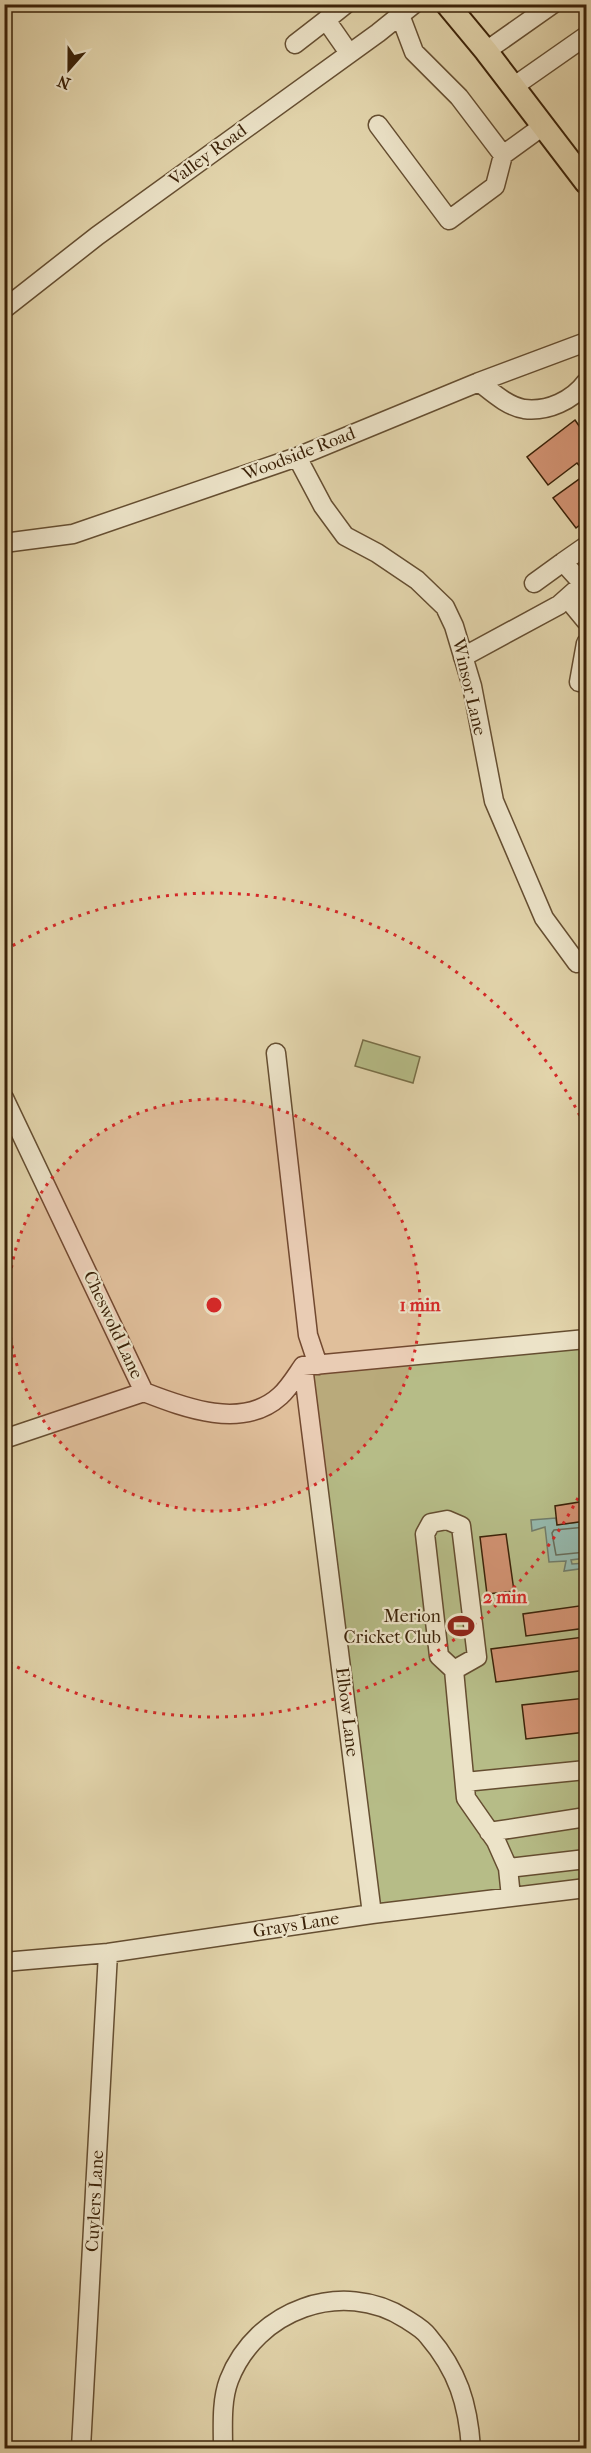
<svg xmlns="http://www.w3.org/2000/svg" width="591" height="2453" font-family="'IM FELL French Canon',serif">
  <rect width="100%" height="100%" fill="#e2d4ab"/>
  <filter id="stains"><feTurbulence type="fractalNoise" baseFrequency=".00333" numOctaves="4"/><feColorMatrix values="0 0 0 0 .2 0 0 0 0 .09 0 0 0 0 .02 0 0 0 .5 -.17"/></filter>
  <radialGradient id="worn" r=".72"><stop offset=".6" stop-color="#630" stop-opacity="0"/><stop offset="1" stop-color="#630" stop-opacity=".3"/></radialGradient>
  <!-- green -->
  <path fill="#b6bc87" stroke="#786f48" stroke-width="1.5" d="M363 1040 420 1057 413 1083 355 1066Z
    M586 1339V1886L372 1914 303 1366Z"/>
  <!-- water -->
  <path fill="#95b8ac" stroke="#717c6a" stroke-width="1.5" d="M556 1518 557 1525 586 1521V1558L571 1560 572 1564 586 1563V1568L564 1571 566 1561 549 1562 545 1527 532 1531 531 1520Z"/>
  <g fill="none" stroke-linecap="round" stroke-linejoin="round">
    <!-- shore -->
    <path stroke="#686d5a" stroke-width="1.5" d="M586 1527 554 1530 552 1533 556 1555 586 1552"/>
  </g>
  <!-- building -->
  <path fill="#d19272" stroke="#3b2208" stroke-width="1.5" d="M575 420 586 436V520L576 528 553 498 586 474 577 463 548 485 527 457Z
    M586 1501V1521L557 1525 555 1506Z
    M506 1534 514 1591 487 1594 480 1537Z
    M586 1605V1628L526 1636 523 1614Z
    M584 1637 586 1670 496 1682 491 1649Z
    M586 1698V1732L526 1739 522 1705Z"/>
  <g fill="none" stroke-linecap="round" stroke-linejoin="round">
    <!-- minor casing -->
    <g stroke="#654e31" stroke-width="21">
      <path id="minor" d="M400 15 414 52 459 97 503 155
        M326 20 346 4
        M295 44 326 20 349 53
        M486 51 553 4
        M513 87 586 36
        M378 125 449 220 495 186 503 155 543 126
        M4 309 97 236 378 33 414 4
        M479 382C492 392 507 406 524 409 548 412 573 400 586 382
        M297 457 323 506 345 536 377 553 417 580 445 607 454 626 472 686 494 801 544 918 577 963
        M4 543 73 534 297 457 479 382 586 342
        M563 562 586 546
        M534 583 563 562 583 584
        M567 598 586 621
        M586 643 579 682 586 676
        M463 657 559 605 586 581
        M276 1053 308 1335 318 1365
        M4 1098 144 1392C185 1408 243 1430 280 1396 289 1388 296 1376 303 1366L586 1339
        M303 1366 372 1914
        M4 1439 144 1392
        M454 1670 477 1657 461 1526 447 1520 431 1523 425 1534 439 1656 454 1670 466 1798 496 1841 508 1868 511 1897
        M465 1782 586 1770
        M489 1832 586 1817
        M508 1868 586 1859
        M4 1962 108 1953 372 1914 586 1888
        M81 2448 108 1953
        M223 2448C223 2427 221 2401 229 2380 256 2310 342 2278 406 2319 414 2324 423 2329 428 2336 458 2371 468 2404 471 2448"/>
    </g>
    <!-- major casing -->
    <g stroke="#3b2208" stroke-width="26">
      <path id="major" d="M447 4 486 51 586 182"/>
    </g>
    <!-- minor -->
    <use href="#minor" stroke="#ece3c8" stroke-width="18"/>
    <!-- major -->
    <use href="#major" stroke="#e2d4ab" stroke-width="22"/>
  </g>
  <!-- distance rings -->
  <circle cx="214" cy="1305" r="206" fill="#d62828" fill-opacity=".12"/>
  <g fill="none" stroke="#d62828" stroke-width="3" stroke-dasharray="3 6">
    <circle cx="214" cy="1305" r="206"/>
    <path d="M586 1482A412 412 0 0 1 5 1660M5 950A412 412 0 0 1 586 1128"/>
  </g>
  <!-- icons -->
  <defs>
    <g id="stadium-bare" transform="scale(2.07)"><path d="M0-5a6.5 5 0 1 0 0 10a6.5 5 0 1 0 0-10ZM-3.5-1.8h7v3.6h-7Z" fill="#8f2418" stroke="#ece3c8" stroke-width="2.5" paint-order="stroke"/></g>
  </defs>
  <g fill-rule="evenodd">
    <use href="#stadium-bare" x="461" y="1626"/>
  </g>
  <g text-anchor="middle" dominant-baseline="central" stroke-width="4.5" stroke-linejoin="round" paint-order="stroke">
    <!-- street labels -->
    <g font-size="18" fill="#3b2208" stroke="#ece3c8">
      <text transform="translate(208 155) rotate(-36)">Valley Road</text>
      <text transform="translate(299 454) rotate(-21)">Woodside Road</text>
      <text transform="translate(469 687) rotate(77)">Winsor Lane</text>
      <text transform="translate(113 1325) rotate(65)">Cheswold Lane</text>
      <text transform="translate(347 1712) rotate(83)">Elbow Lane</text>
      <text transform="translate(296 1925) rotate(-9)">Grays Lane</text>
      <text transform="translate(95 2201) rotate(-87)">Cuylers Lane</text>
    </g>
    <!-- poi labels -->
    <g font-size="18" fill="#3b2208" stroke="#ece3c8" text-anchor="end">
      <text x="441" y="1616">Merion<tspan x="441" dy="21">Cricket Club</tspan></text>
    </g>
  </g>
  <circle cx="214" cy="1305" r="9" fill="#d62828" stroke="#ece3c8" stroke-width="3"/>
  <g font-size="18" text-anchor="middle" font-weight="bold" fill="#d62828" stroke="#ece3c8" stroke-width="4.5" stroke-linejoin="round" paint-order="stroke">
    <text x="420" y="1311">1 min</text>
    <text x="505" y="1603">2 min</text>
  </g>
  <!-- margin -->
  <rect width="591" height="2453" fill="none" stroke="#e2d4ab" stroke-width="24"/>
  <rect x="6" y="6" width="579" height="2441" fill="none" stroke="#3b2208" stroke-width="3"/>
  <rect x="12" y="12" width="567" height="2429" fill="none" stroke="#3b2208" stroke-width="1.5"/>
  <!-- north arrow -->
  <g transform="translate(69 69) rotate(201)" stroke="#ece3c8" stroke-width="4.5" paint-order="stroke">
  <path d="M0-4.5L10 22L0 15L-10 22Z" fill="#3b2208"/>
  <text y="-9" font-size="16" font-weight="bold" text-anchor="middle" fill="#3b2208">N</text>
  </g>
  <rect width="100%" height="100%" filter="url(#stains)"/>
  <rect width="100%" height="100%" fill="url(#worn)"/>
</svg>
